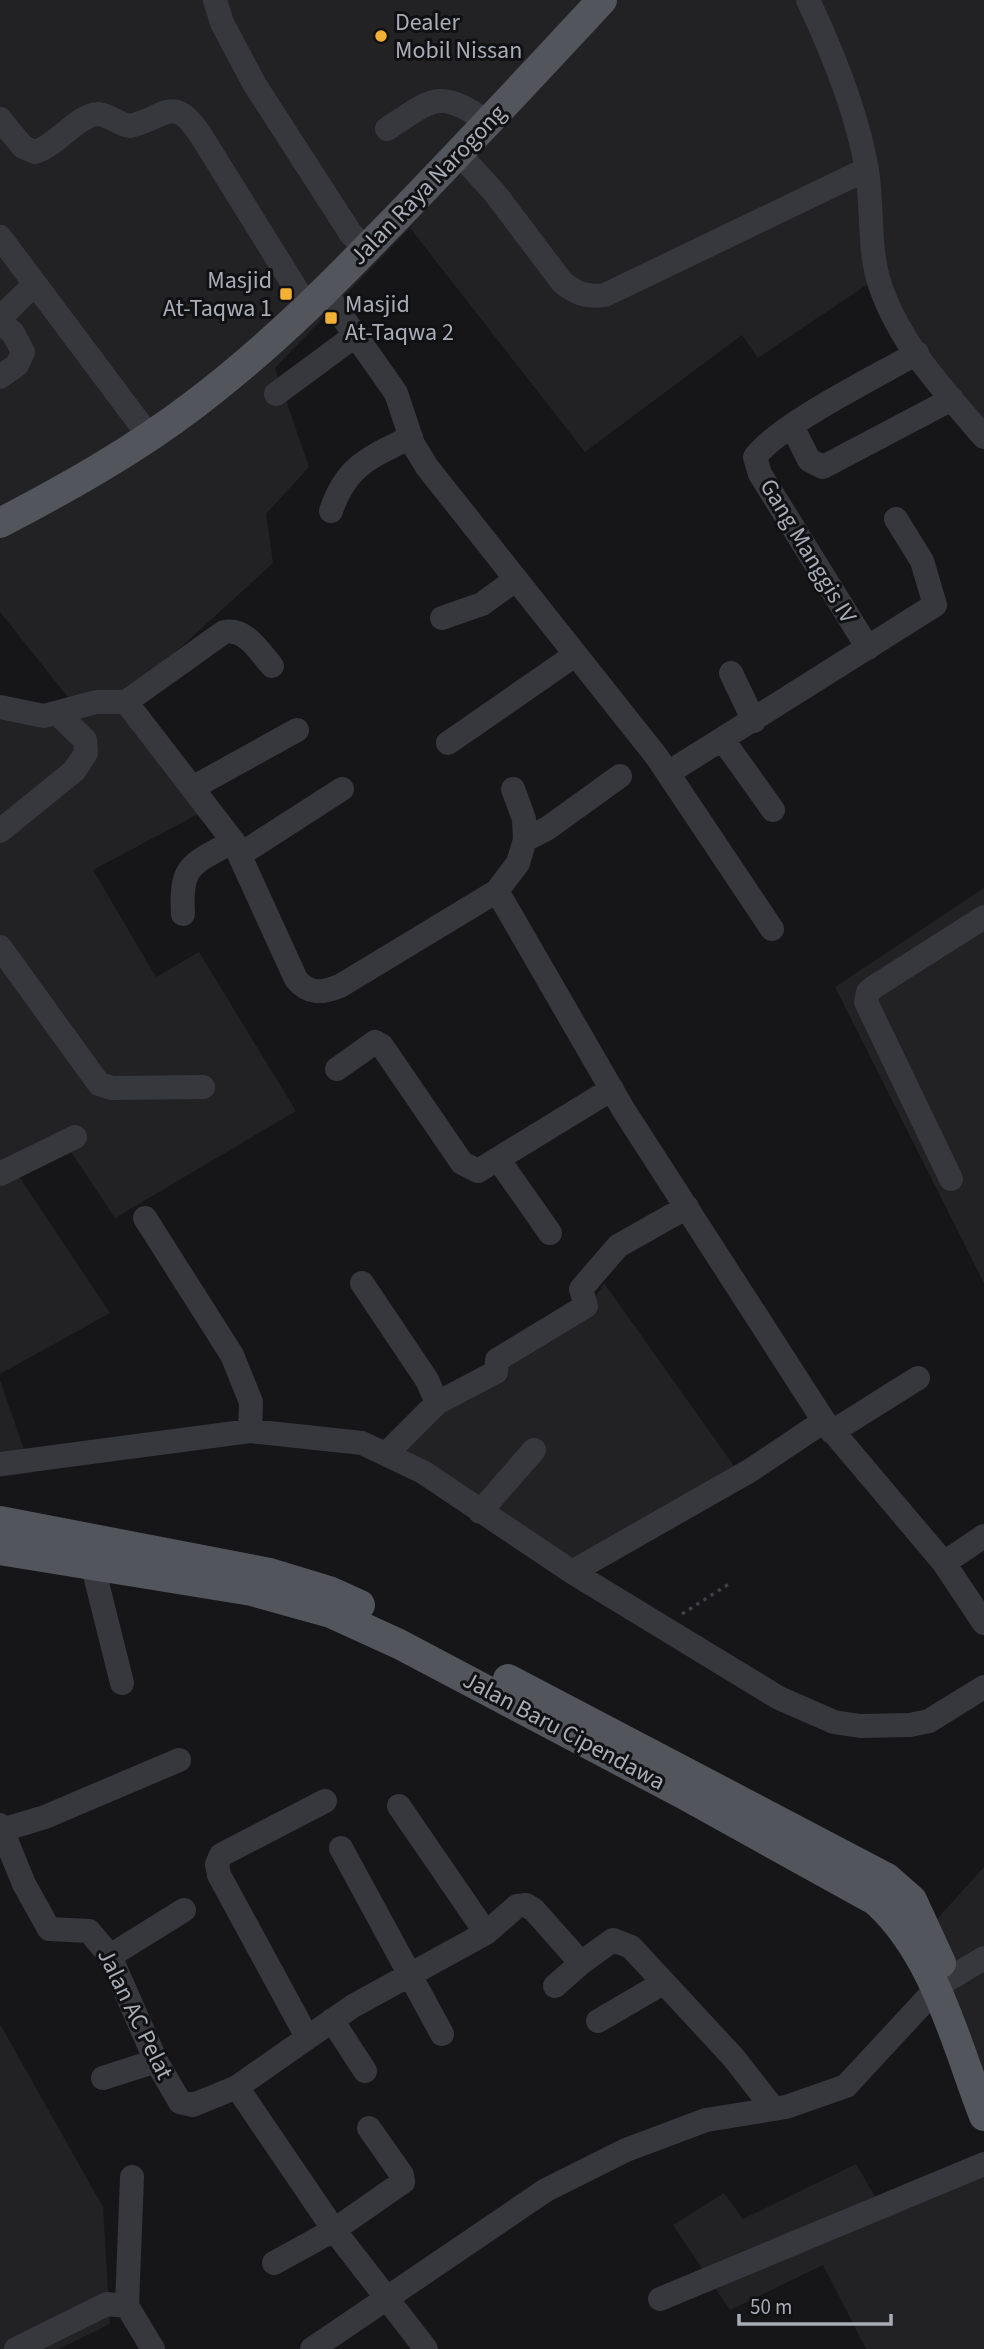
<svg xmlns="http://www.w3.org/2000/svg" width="984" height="2349" font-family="'Source Sans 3',sans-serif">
  <rect width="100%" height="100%" fill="#161618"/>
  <!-- built -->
  <path fill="#222225" d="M0 0H984V426L871 282 758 358 742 335 585 452 410 228 275 368 309 467 266 514 273 563 120 703 202 812 93 870 156 977 199 952 296 1111 115 1218 61 1137 10 1163 110 1313 0 1374V710L75 706 0 612Z
    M984 888V1283L835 987Z
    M604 1283 739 1473 564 1573 392 1454 436 1409 491 1379 586 1314Z
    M0 1380 32 1473 0 1477Z
    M984 1867V2114L910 1949Z
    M0 2024 103 2207 110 2324 59 2349H0Z
    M984 2163V2349H866L823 2265 730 2310 673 2225 724 2193 743 2219 856 2164 880 2205Z"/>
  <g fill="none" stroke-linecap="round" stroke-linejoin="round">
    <!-- path -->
    <path stroke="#3d3f44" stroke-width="3.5" stroke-dasharray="3.5 5" stroke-linecap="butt" d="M682 1614 732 1582"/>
    <!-- minor -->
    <path stroke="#37383d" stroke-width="24" d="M215 0 222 23 255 85 351 234 366 249
      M808 0C832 51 858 115 867 171 873 209 868 252 881 288 901 345 945 392 984 437
      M0 119 23 147 35 152C56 146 79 114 98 114 110 115 118 124 130 126 166 118 172 93 200 134L308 308
      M387 129C434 98 439 88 489 123
      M460 155 494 192 562 282C575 293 587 298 605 295L867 169
      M0 237 149 436
      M325 292 396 393 413 444 427 467 657 757 772 929
      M0 318 35 284
      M0 322 13 333 23 352 17 365 0 377
      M276 394 356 335
      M792 426 809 460 823 467 952 399
      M331 511C346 465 371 457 411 437
      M442 618 482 604 515 580
      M868 648 760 474 755 457C781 423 876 377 917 353
      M731 673 754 721
      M126 702 224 632C246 628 259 651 272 666
      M0 707 44 716 96 702H126L233 841 296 979C309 995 322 993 340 986L497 891 518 863 525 840 524 819 513 789
      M723 740 773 810
      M448 743 575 655
      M668 773 935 605 922 561 896 519
      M194 787 297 730
      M0 831 74 771 86 753 85 740 58 714
      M525 840 548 828 620 776
      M241 854 342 789
      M497 891 623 1109 824 1421 944 1563 984 1623
      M183 914C180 862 193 865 233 841
      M0 947 99 1084 112 1088 203 1087
      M337 1069 375 1042 382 1046 462 1163 478 1171 612 1089
      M498 1159 550 1233
      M0 1174 75 1137
      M951 1179 866 1002 868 992 874 987 984 917
      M145 1218 232 1355 251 1402 250 1431
      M362 1283 427 1380 437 1403
      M832 1432 918 1378
      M387 1453 437 1403 496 1372 497 1360 586 1306 581 1289 618 1246 687 1207
      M0 1464 250 1431 362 1443 423 1472 572 1572 779 1698 834 1722 860 1726 910 1725 929 1721 984 1687
      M480 1512 534 1450
      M944 1563 984 1536
      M93 1567 122 1683
      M572 1572 751 1470 824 1421
      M399 1806 486 1933
      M0 1825 24 1884 49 1929 89 1931 110 1956 156 2061 180 2102 193 2105 237 2087 334 2230 426 2349
      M2 1830 45 1817 179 1760
      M341 1848 442 2034
      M110 1956 184 1910
      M949 1979 984 1958
      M555 1986 581 1963
      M332 2020 365 2071
      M598 2021 663 1983
      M307 2037 219 1875 217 1864 221 1855 325 1801
      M103 2078 156 2061
      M237 2087 353 2006 486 1933 517 1906 526 1905 534 1910 581 1963 613 1940 631 1947 733 2057 773 2108
      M274 2263 334 2230 403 2182 402 2175 369 2128
      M660 2299 984 2164
      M127 2306 132 2177
      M127 2306 153 2349
      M16 2349 107 2304 127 2306
      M312 2349 546 2190 626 2150 706 2120 786 2107 846 2086 935 1990"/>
    <!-- major -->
    <path stroke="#53555c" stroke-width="30" d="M0 523C67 488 135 450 195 404 257 357 314 303 368 247 448 166 525 83 602 0
      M0 1521 270 1573 329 1591 360 1605
      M0 1550 252 1591 331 1613 399 1644 685 1795 876 1901C935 1954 956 2044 984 2116
      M508 1679 887 1878 912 1900 941 1963"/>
  </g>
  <!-- markers -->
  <g fill="#f2b134" stroke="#111113" stroke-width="2.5">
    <circle cx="381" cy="36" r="7"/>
    <rect x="279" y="287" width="14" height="14" rx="3.5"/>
    <rect x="324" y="311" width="14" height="14" rx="3.5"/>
  </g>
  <g text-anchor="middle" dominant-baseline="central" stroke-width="6" stroke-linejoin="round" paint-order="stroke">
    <!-- poi labels -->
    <g font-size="24" fill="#a8adb8" stroke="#111113" text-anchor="start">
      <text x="395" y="22">Dealer<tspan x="395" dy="28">Mobil Nissan</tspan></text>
      <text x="272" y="280" text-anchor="end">Masjid<tspan x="272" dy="28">At-Taqwa 1</tspan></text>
      <text x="345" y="304">Masjid<tspan x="345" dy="28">At-Taqwa 2</tspan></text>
    </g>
    <!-- street labels -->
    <g font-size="24" fill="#a8adb8" stroke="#111113">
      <text transform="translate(428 185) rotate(-46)">Jalan Raya Narogong</text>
      <text transform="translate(808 551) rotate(59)">Gang Manggis IV</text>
      <text transform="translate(564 1731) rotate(28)">Jalan Baru Cipendawa</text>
      <text transform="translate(135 2014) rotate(64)">Jalan AC Pelat</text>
    </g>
  </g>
  <!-- scale -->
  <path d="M739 2314v10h152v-10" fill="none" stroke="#a8adb8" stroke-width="3.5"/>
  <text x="750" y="2314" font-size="21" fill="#a8adb8" stroke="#111113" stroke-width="5" paint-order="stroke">50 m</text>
</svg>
